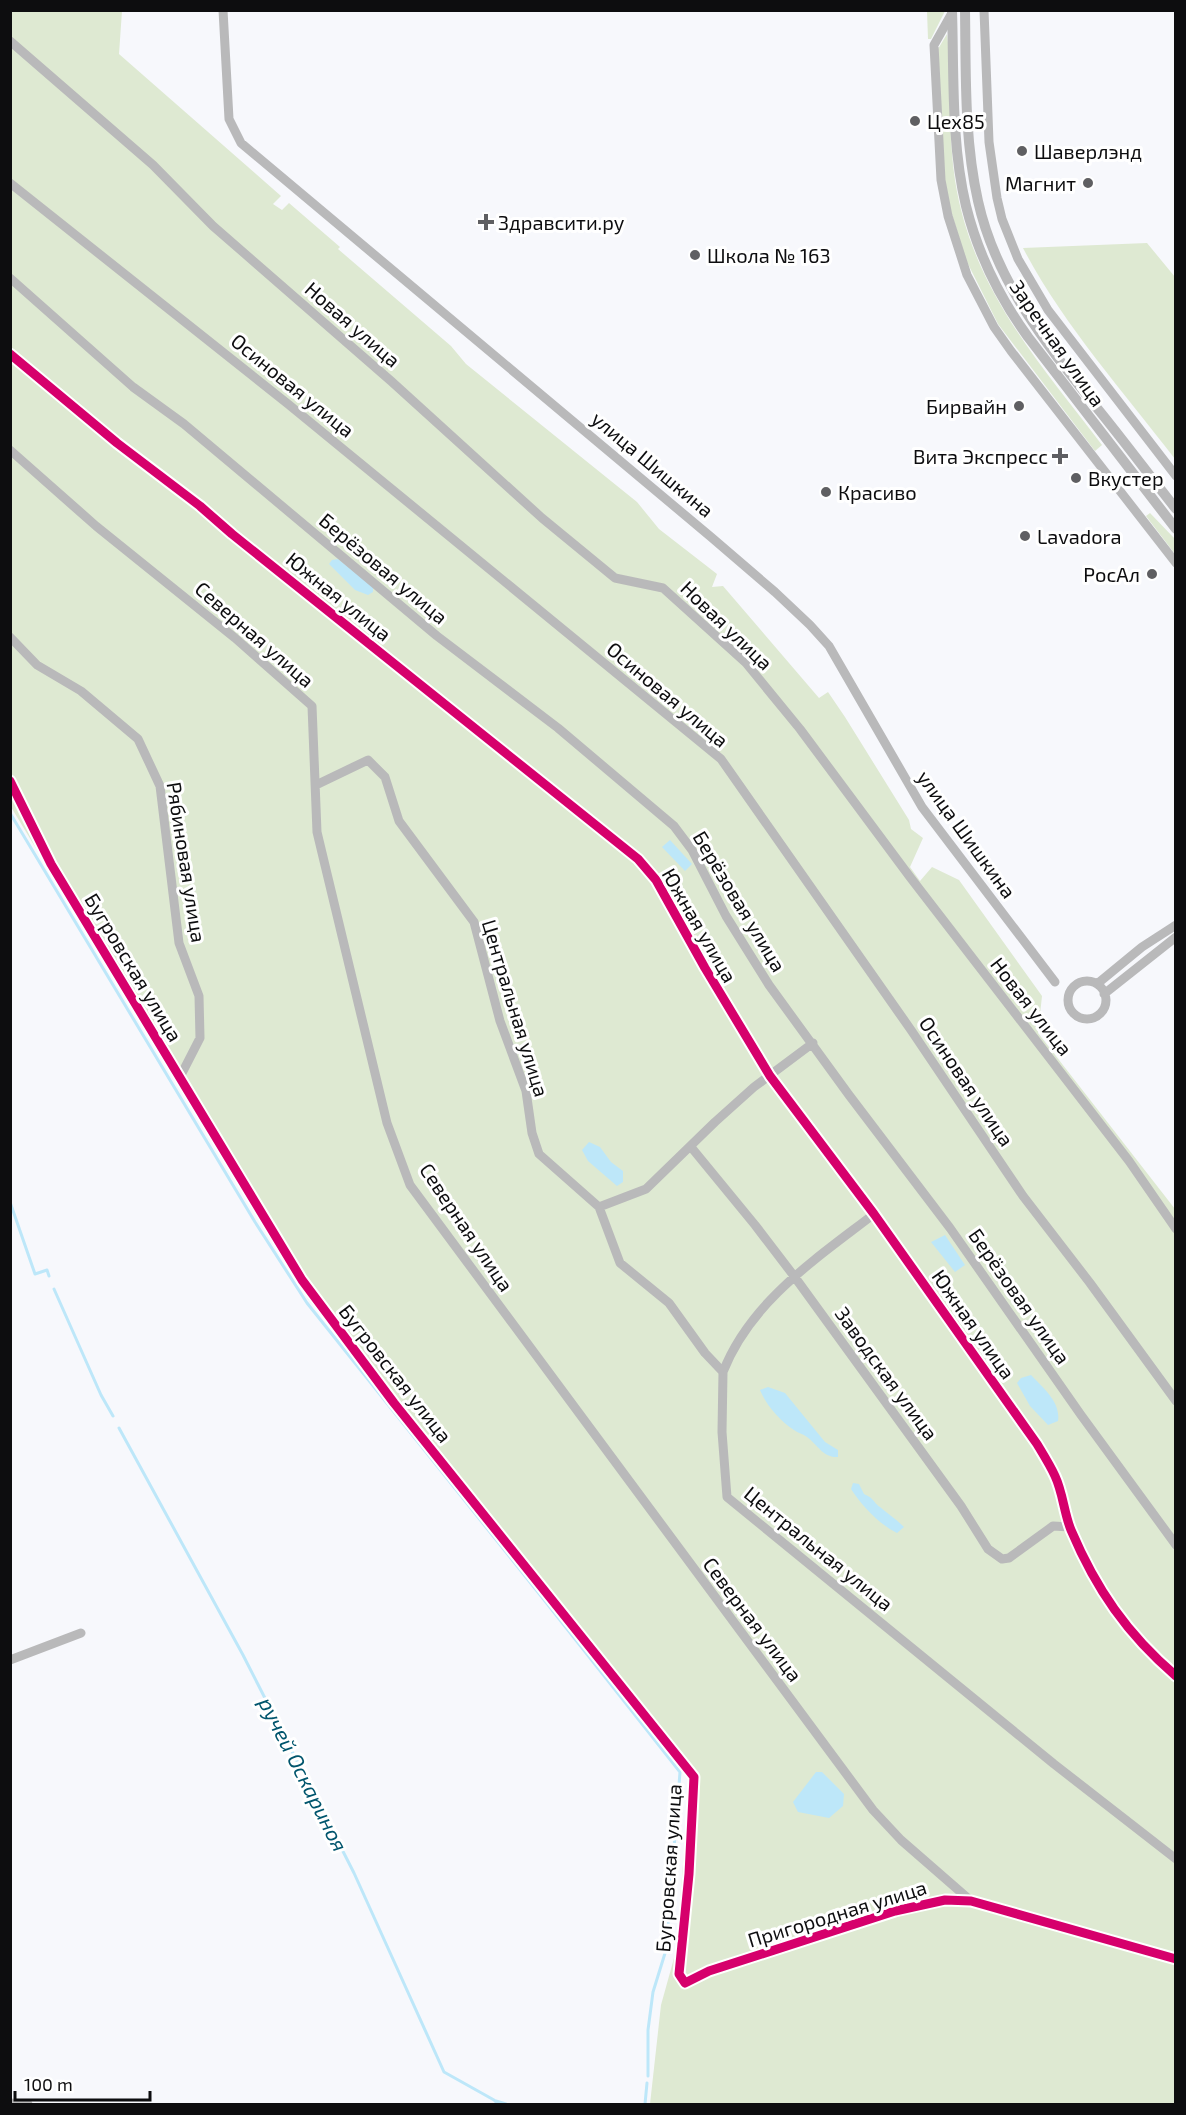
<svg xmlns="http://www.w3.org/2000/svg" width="1186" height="2115" font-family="'Exo 2',sans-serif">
  <rect width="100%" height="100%" fill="#f7f8fc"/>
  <!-- green -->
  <path fill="#dee9d2" d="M11 11H122L119 54 281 196 273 204 282 210 289 203 340 247 338 249 451 346 466 364 637 502 659 529 717 574 712 587 723 586 819 698 828 692 845 717 909 820 911 829 923 838 910 867 920 881 932 867 959 880 1042 996 1038 1033 1175 1209V2104H650L661 2005 676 1951 690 1778 308 1299 11 807Z
    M927 11H945L931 39H928Z
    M947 34C949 47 949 62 949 75 950 110 950 146 955 180 972 289 1038 361 1102 445L1095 451 998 324 966 260 950 208 945 182 938 49Z
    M1147 243 1175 277V459C1123 391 1062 323 1023 248Z
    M1150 513 1175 539V554L1146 516Z"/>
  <!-- water -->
  <path fill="#bde7f9" d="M338 559 373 587V592L368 595 355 590 329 564 332 560Z
    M670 840 692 864 685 871 662 847Z
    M589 1142 600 1147 611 1162 623 1171V1182L617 1186 588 1161 582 1150Z
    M945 1235 965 1265 955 1272 931 1242Z
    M1031 1375C1043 1388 1061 1402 1058 1421L1048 1425 1030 1406 1017 1383 1021 1378Z
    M768 1387 785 1393 825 1442 838 1450V1457C823 1458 818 1445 807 1437 803 1434 798 1433 794 1430 780 1421 766 1405 760 1390Z
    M853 1483 859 1484 864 1494C875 1499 872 1501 880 1507 888 1514 896 1519 904 1527L897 1533C879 1524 862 1506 851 1489Z
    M816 1772H822L844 1794 843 1806 829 1818 798 1812 793 1802Z"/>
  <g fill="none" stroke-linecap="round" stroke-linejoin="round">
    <!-- stream -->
    <path stroke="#bde7f9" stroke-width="3" d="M10 813 255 1222 307 1303 545 1601 680 1772 666 1950 653 1992 648 2030V2076
      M10 1136V1139
      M10 1202 35 1274 47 1270 49 1276
      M54 1289 101 1395 113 1416
      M119 1428 243 1655 354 1873 444 2072 494 2100 498 2104
      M496 2101 506 2104
      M645 2104 647 2083"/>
    <!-- minor -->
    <path stroke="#b9b9ba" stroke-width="9" d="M223 10 229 119 241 143 711 537 775 592 810 625 829 646 922 807 1055 982
      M984 10 989 142 997 198 1002 219 1018 259 1048 310 1176 476
      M952 13 934 45 941 180 948 216 967 275 994 327 1011 351 1176 563
      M10 41 153 165 213 226 391 381 542 518 615 578 663 588 746 663 800 729 910 877 1129 1161 1176 1229
      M10 183 288 404 721 759 911 1030 1023 1196 1090 1283 1176 1401
      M10 278 133 387 184 424 437 636 558 728 674 826 692 850 726 916 769 985 849 1095 950 1228 1081 1415 1176 1545
      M10 354 117 443 200 506 232 534 638 859 656 880 705 968 770 1076 874 1214 1037 1444C1043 1454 1050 1465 1055 1476 1063 1493 1064 1513 1071 1530 1096 1589 1127 1634 1176 1676
      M10 450 96 526 235 638 312 706 317 832 387 1123 410 1185 873 1810 901 1840 971 1901
      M10 637 37 665 81 691 138 739 160 786 179 943 199 996 200 1038 179 1079
      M10 781 51 864 302 1280 394 1403 694 1777 689 1874 679 1974 685 1983 709 1971 895 1911 945 1900 971 1901 1176 1959
      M316 785 368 760 385 777 399 821 474 922 500 1021 526 1091 532 1133 539 1154 599 1207 620 1263 669 1303 705 1353 723 1372 722 1432 727 1497 1054 1764 1176 1859
      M1068 1000a19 19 0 1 1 38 0a19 19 0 1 1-38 0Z
      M1097 984 1142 947 1176 925
      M1104 994 1176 937
      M691 1147 755 1225 794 1276 961 1506 988 1549 1002 1559 1009 1558 1053 1526 1070 1527
      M599 1207 646 1189 715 1122 754 1087 813 1043
      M723 1372C750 1302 817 1258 874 1214
      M10 1660 81 1633
      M10 2103 28 2104"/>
    <!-- tertiary -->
    <path stroke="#b9b9ba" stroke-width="10" d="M952 10C954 75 951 143 966 206 978 254 999 297 1028 337L1176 529
      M965 10C966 73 964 139 978 201 996 282 1047 345 1097 408 1124 441 1149 475 1176 509"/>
    <!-- cycleway casing -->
    <g stroke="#fff" stroke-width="13">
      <path id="cycleway" d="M10 354 117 443 200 506 232 534 638 859 656 880 705 968 770 1076 874 1214 1037 1444C1043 1454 1050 1465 1055 1476 1063 1493 1064 1513 1071 1530 1096 1589 1127 1634 1176 1676
        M10 781 51 864 302 1280 394 1403 694 1777 689 1874 679 1974 685 1983 709 1971 895 1911 945 1900 971 1901 1176 1959"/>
    </g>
    <!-- cycleway -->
    <use href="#cycleway" stroke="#d6006c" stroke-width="9"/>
  </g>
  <!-- markers -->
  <g fill="#5f5f62" stroke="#fff" stroke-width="2">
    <circle cx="915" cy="121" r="6"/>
    <circle cx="1022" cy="151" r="6"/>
    <circle cx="1088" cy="183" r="6"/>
    <path d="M483 213h6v6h6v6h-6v6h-6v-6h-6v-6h6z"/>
    <circle cx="695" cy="255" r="6"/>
    <circle cx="1019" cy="406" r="6"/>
    <path d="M1057 447h6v6h6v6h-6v6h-6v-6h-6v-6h6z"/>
    <circle cx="1076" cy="478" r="6"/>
    <circle cx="826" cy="492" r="6"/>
    <circle cx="1025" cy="536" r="6"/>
    <circle cx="1152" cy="574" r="6"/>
  </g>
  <g text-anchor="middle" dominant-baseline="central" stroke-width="6" stroke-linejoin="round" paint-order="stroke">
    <!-- poi labels -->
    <g font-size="20" fill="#0d0d0f" stroke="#fff" text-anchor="start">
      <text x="927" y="121">Цех85</text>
      <text x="1034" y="151">Шаверлэнд</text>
      <text x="1076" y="183" text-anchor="end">Магнит</text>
      <text x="498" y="222">Здравсити.ру</text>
      <text x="707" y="255">Школа № 163</text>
      <text x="1007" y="406" text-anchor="end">Бирвайн</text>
      <text x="1048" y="456" text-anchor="end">Вита Экспресс</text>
      <text x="1088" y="478">Вкустер</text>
      <text x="838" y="492">Красиво</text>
      <text x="1037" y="536">Lavadora</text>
      <text x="1140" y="574" text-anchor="end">РосАл</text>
    </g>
    <!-- street labels -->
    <g font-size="20" fill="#0d0d0f" stroke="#fff">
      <text transform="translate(353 324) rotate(41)">Новая улица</text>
      <text transform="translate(1058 343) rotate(55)">Заречная улица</text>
      <text transform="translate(293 385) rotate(39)">Осиновая улица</text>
      <text transform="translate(653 464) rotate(40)">улица Шишкина</text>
      <text transform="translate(384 568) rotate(40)">Берёзовая улица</text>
      <text transform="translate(339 596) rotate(39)">Южная улица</text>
      <text transform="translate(727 625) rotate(44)">Новая улица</text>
      <text transform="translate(255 634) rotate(41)">Северная улица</text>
      <text transform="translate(668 694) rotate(40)">Осиновая улица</text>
      <text transform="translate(967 834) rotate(54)">улица Шишкина</text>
      <text transform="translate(187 862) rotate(81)">Рябиновая улица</text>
      <text transform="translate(740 901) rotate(59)">Берёзовая улица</text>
      <text transform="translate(700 925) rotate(60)">Южная улица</text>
      <text transform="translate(134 967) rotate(59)">Бугровская улица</text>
      <text transform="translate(1032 1006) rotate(52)">Новая улица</text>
      <text transform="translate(516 1008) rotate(73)">Центральная улица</text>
      <text transform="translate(967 1081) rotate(56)">Осиновая улица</text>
      <text transform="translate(467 1227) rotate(56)">Северная улица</text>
      <text transform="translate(1020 1296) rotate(55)">Берёзовая улица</text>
      <text transform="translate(974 1324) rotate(55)">Южная улица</text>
      <text transform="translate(396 1373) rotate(52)">Бугровская улица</text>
      <text transform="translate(887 1373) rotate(54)">Заводская улица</text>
      <text transform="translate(819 1548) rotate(39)">Центральная улица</text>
      <text transform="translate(753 1619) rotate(53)">Северная улица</text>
      <text transform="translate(668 1868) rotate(-86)">Бугровская улица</text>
      <text transform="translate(837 1913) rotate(-17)">Пригородная улица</text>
    </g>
    <!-- water labels -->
    <g font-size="21" font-style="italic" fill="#00556d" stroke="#fff">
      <text transform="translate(304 1774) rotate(63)">ручей Оскариноя</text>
    </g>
  </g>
  <!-- border -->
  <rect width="1186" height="2115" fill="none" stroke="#0d0d0f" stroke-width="24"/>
  <!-- scale -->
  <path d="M15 2091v9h135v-9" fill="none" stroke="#0d0d0f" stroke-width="3"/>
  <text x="24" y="2091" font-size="18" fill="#0d0d0f" stroke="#ffffff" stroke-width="4.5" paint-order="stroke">100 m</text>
</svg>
